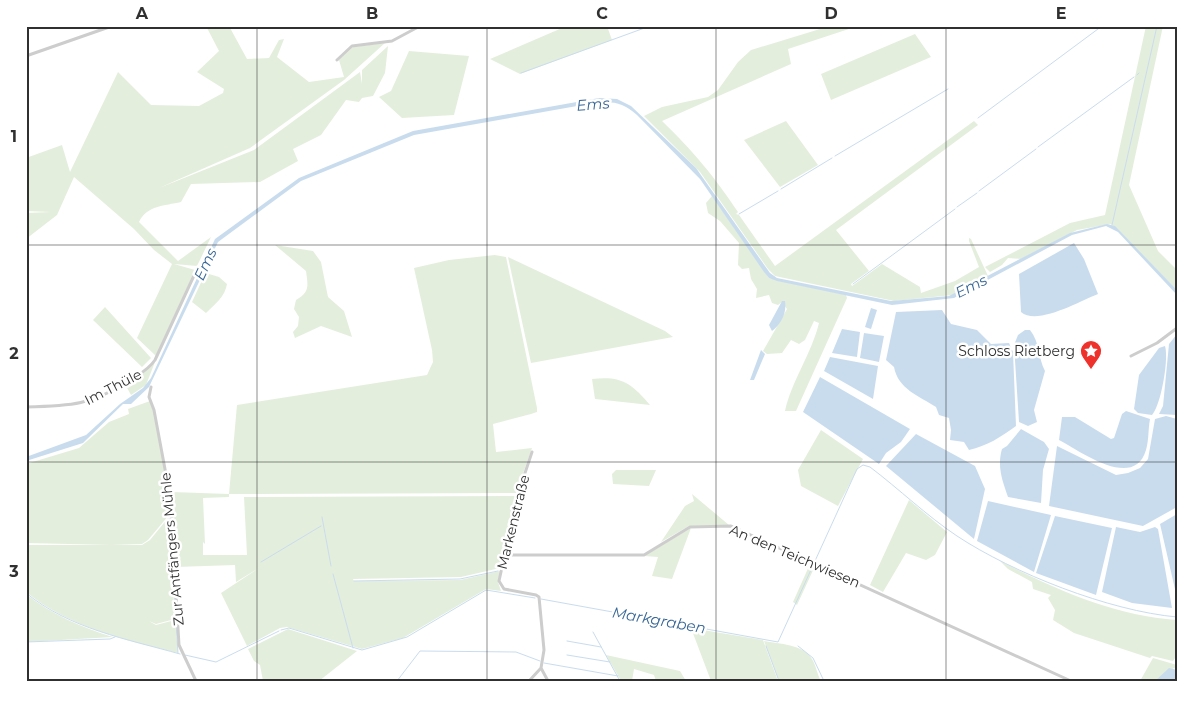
<svg xmlns="http://www.w3.org/2000/svg" width="1203" height="707" font-family="Montserrat,sans-serif">
  <rect width="100%" height="100%" fill="#fff"/>
  <!-- green -->
  <path fill="#e4eedd" d="M206 26H229L247 59 269 58 279 40 284 39 277 57 309 82 344 77 339 60 353 47 385 43 344 80 250 148 159 188 254 150 360 72 362 84V70L388 46 385 73 373 96 362 98 359 102 346 100 321 135 293 149 298 161 260 182 191 184 181 202C165 206 147 205 139 222L178 261 211 237 197 266 174 264 195 270 156 356 137 338 172 264 154 250 134 229 74 177 57 215 26 239V213L51 212 26 211V158L62 145 70 172 118 72 151 105 199 106 223 93 224 89 197 72 219 51Z
    M561 26H607L612 40 520 74 490 59 562 28Z
    M845 26H858L788 49 791 64 662 121C694 152 714 176 738 212L736 214 739 215 775 266 974 121 978 125 836 230 869 271 851 284 852 286 882 264 920 287 921 293 955 281 979 267 969 241V238L971 239 988 276 953 295 894 301 775 276 768 269 700 172 644 116 662 107 708 97 718 90 738 62 751 50 820 29Z
    M1146 26H1163L1129 185 1158 251 1177 270V290L1111 224 1077 230 1021 259 1008 258 1002 265 990 272 985 267 1070 223 1105 215Z
    M915 34 931 57 831 100 821 74Z
    M409 51 469 56 454 115 402 118 379 97 391 91Z
    M786 121 818 165 780 187 744 140Z
    M712 196 769 278 846 295 847 298 796 411H785C792 380 811 355 819 323L814 321 805 340 799 344 791 340 782 353 767 354 763 351 787 309 782 302 778 305 772 303 769 295 756 298 757 289 751 279 749 268 742 269 738 265 739 243 720 221 708 213 706 203Z
    M275 245 313 251 321 262 328 297 344 311 352 337 321 326 295 338 293 332 298 326 299 317 294 309 296 300C310 292 308 286 306 271Z
    M495 255 506 257 537 408V412L531 414 493 424 496 452 532 448 516 493 229 494V497L203 498 205 544 203 542V555H247L244 497 515 496 500 568 461 577 353 579 354 581 460 580 500 571 498 582 501 591 486 589 403 638 362 649 287 627 280 628 247 646 221 593 259 568 236 582 235 565 176 567 175 555H181H175L172 492 229 494 237 405 427 375 433 362 432 350 414 268 449 260Z
    M508 257 665 331 673 337 531 363Z
    M209 274 219 277 227 284C225 297 215 304 206 313L192 302 204 276Z
    M105 307 151 358 142 367 93 320Z
    M155 362 146 385 131 395 125 384Z
    M592 379C622 376 631 383 650 405L595 399Z
    M150 401 154 411 169 495V515L148 540 142 544 111 545 26 543V464L79 448 109 422 129 414 128 409Z
    M821 430 863 459 838 506 801 486 798 470Z
    M616 470H656L649 486 613 484 612 474Z
    M692 494 729 525 689 526 661 542 685 506 694 501Z
    M909 500 947 532 935 555 926 560 906 553 883 592 870 585Z
    M168 518 175 619 156 624 149 621 156 625 175 620 178 653C125 640 69 627 26 592V545H142L150 540Z
    M691 528 672 579 652 576 658 557 644 556Z
    M1000 561C1055 589 1114 616 1177 620V655L1173 661 1152 656 1150 658 1074 633 1053 620 1055 610 1048 598 1051 595 1033 589 1032 582 1008 569Z
    M810 564 815 566 797 605 793 602Z
    M26 594C51 614 83 628 113 637L26 642Z
    M691 628 763 640 778 681H711Z
    M288 629 357 651 319 681H263L260 665 254 661 248 649Z
    M764 641C779 644 803 644 812 659 816 665 817 674 821 681H779Z
    M606 655 680 671 686 681H656L654 675 634 669 632 681 620 679Z
    M1153 658 1177 665V670L1174 668 1155 681H1140Z"/>
  <!-- water -->
  <path fill="#c9dcee" d="M599 98 617 99 631 106 696 168 770 273 777 278 891 301 949 296 1070 233 1107 224 1115 226 1177 290V295L1118 232 1106 226 1072 235 954 298 892 305 777 281 769 278 764 272 700 179 637 115C623 102 612 101 594 103L414 135 301 181 218 242 149 387 131 404H123L83 443 26 461V457L86 435 120 404 143 388 151 378 215 239 299 178 413 131Z
    M1074 243 1084 259 1098 294C1080 301 1037 326 1021 312L1019 274Z
    M782 301H785C787 313 781 324 772 331L769 325Z
    M871 308 877 310 871 329 865 327Z
    M942 310 951 324 977 330 991 344 1009 343 1013 352 1016 426C1001 437 987 446 969 450L964 442 950 440 951 430 949 418 939 415 936 407C919 396 898 389 894 367L886 360 896 312Z
    M842 329 860 332 857 357 832 353Z
    M1025 330H1030C1040 342 1038 358 1045 371L1034 410 1037 422 1028 426 1019 422 1014 345 1018 335Z
    M864 333 884 336 879 362 860 358Z
    M1177 334V415L1159 414 1163 406 1169 344Z
    M1165 346C1169 359 1161 405 1152 415L1138 413 1134 409 1139 375 1159 348Z
    M761 350 765 354 754 380H750Z
    M830 357 878 366 873 399 824 371Z
    M820 377 910 429 901 442 886 453 879 464 803 412Z
    M1126 411 1150 419C1148 430 1149 440 1146 450 1134 491 1080 451 1059 440L1062 417H1075L1111 439 1114 438 1122 414Z
    M1166 416 1177 419V507L1143 526 1049 506 1057 446 1116 475 1128 473 1140 468 1148 459 1155 419Z
    M1021 429 1044 442 1049 449 1043 470 1041 503 1008 497C1002 480 997 466 1002 449L1007 446Z
    M916 434 975 466 985 489 974 539 886 466Z
    M988 501 1051 515 1034 572 977 541Z
    M1177 514V598L1160 524Z
    M1055 516 1112 528 1096 595 1036 573Z
    M1116 527 1140 532 1155 527 1158 529 1172 608 1132 603 1102 592Z
    M1169 668 1177 670V681H1155Z"/>
  <g fill="none" stroke-linecap="round" stroke-linejoin="round">
    <!-- stream -->
    <path stroke="#c9dcee" stroke-width="1" d="M521 73 650 26
      M1137 75 1139 73
      M978 118 1102 26
      M1038 147 1134 77
      M835 156 948 89
      M781 189 832 158
      M979 191 1036 149
      M957 207 977 193
      M739 214 778 191
      M1112 225 1157 26
      M853 284 955 209
      M168 493 169 514
      M322 517 331 566
      M169 519 178 653
      M261 562 321 526
      M333 574 353 648
      M354 581 460 579 498 571
      M26 593C70 629 127 639 180 654
      M541 599 778 642 857 469 863 465 870 467C899 489 927 516 957 536 1013 573 1109 611 1177 617
      M281 630 289 628 362 650 407 637 486 590 535 598
      M593 632 620 681
      M567 641 601 647
      M26 642 110 639 115 637
      M766 646 779 681
      M798 646 813 658 824 681
      M185 655 216 662 279 631
      M567 655 610 662
      M544 663 618 676
      M397 681 420 651 516 652 540 661"/>
    <!-- minor -->
    <path stroke="#cdcdcd" stroke-width="3" d="M26 56 112 26
      M337 60 352 46 392 41 420 26
      M1131 356 1157 343 1177 328
      M151 387 149 397 154 410 170 496 179 645 196 681
      M26 407C72 406 91 405 131 380 140 374 149 369 155 360L197 269
      M532 452 518 494 499 581 504 589 536 595 539 597 544 650 541 668 548 681
      M505 555H644L690 527 731 526 1071 681
      M529 681 541 668"/>
  </g>
  <!-- grid -->
  <path fill="none" stroke="#303030" stroke-width="1" stroke-opacity="0.55" d="M257 26V681M487 26V681M716 26V681M946 26V681M26 245H1177M26 462H1177"/>
  <!-- icons -->
  <defs>
    <g id="sight-pin" transform="scale(1.125)"><path d="M0 17L-7.5 6A9.5 9.5 0 1 1 7.5 6Z" fill="#ee322b" stroke="#fff"/><path d="M0-6L1.8-2.2L6-1.7L2.9 1.2L3.7 5.4L0 3.3L-3.7 5.4L-2.9 1.2L-6-1.7L-1.8-2.2Z" fill="#fff"/></g>
  </defs>
  <g fill-rule="evenodd">
    <use href="#sight-pin" x="1091" y="351"/>
  </g>
  <g text-anchor="middle" dominant-baseline="central" stroke-width="5" stroke-linejoin="round" paint-order="stroke">
    <!-- poi labels -->
    <g font-size="14" fill="#303030" stroke="#fff" text-anchor="end">
      <text x="1075" y="351">Schloss Rietberg</text>
    </g>
    <!-- street labels -->
    <g font-size="14" fill="#303030" stroke="#fff">
      <text transform="translate(113 387) rotate(-27)">Im Thüle</text>
      <text transform="translate(513 522) rotate(-76)">Markenstraße</text>
      <text transform="translate(172 549) rotate(-95)">Zur Antfängers Mühle</text>
      <text transform="translate(795 556) rotate(23)">An den Teichwiesen</text>
    </g>
    <!-- water labels -->
    <g font-size="15" font-style="italic" fill="#396897" stroke="#fff">
      <text transform="translate(593 104) rotate(-4)">Ems</text>
      <text transform="translate(205 264) rotate(-65)">Ems</text>
      <text transform="translate(971 286) rotate(-26)">Ems</text>
      <text transform="translate(659 620) rotate(10)">Markgraben</text>
    </g>
  </g>
  <!-- border -->
  <rect width="1203" height="707" fill="none" stroke="#ffffff" stroke-width="55"/>
  <rect x="28" y="28" width="1148" height="652" fill="none" stroke="#303030" stroke-width="2"/>
  <g font-size="16" text-anchor="middle" font-weight="bold" fill="#303030">
    <text x="142" y="19">A</text>
    <text x="372" y="19">B</text>
    <text x="602" y="19">C</text>
    <text x="831" y="19">D</text>
    <text x="1061" y="19">E</text>
    <text x="14" y="142">1</text>
    <text x="14" y="359">2</text>
    <text x="14" y="577">3</text>
  </g>
</svg>
